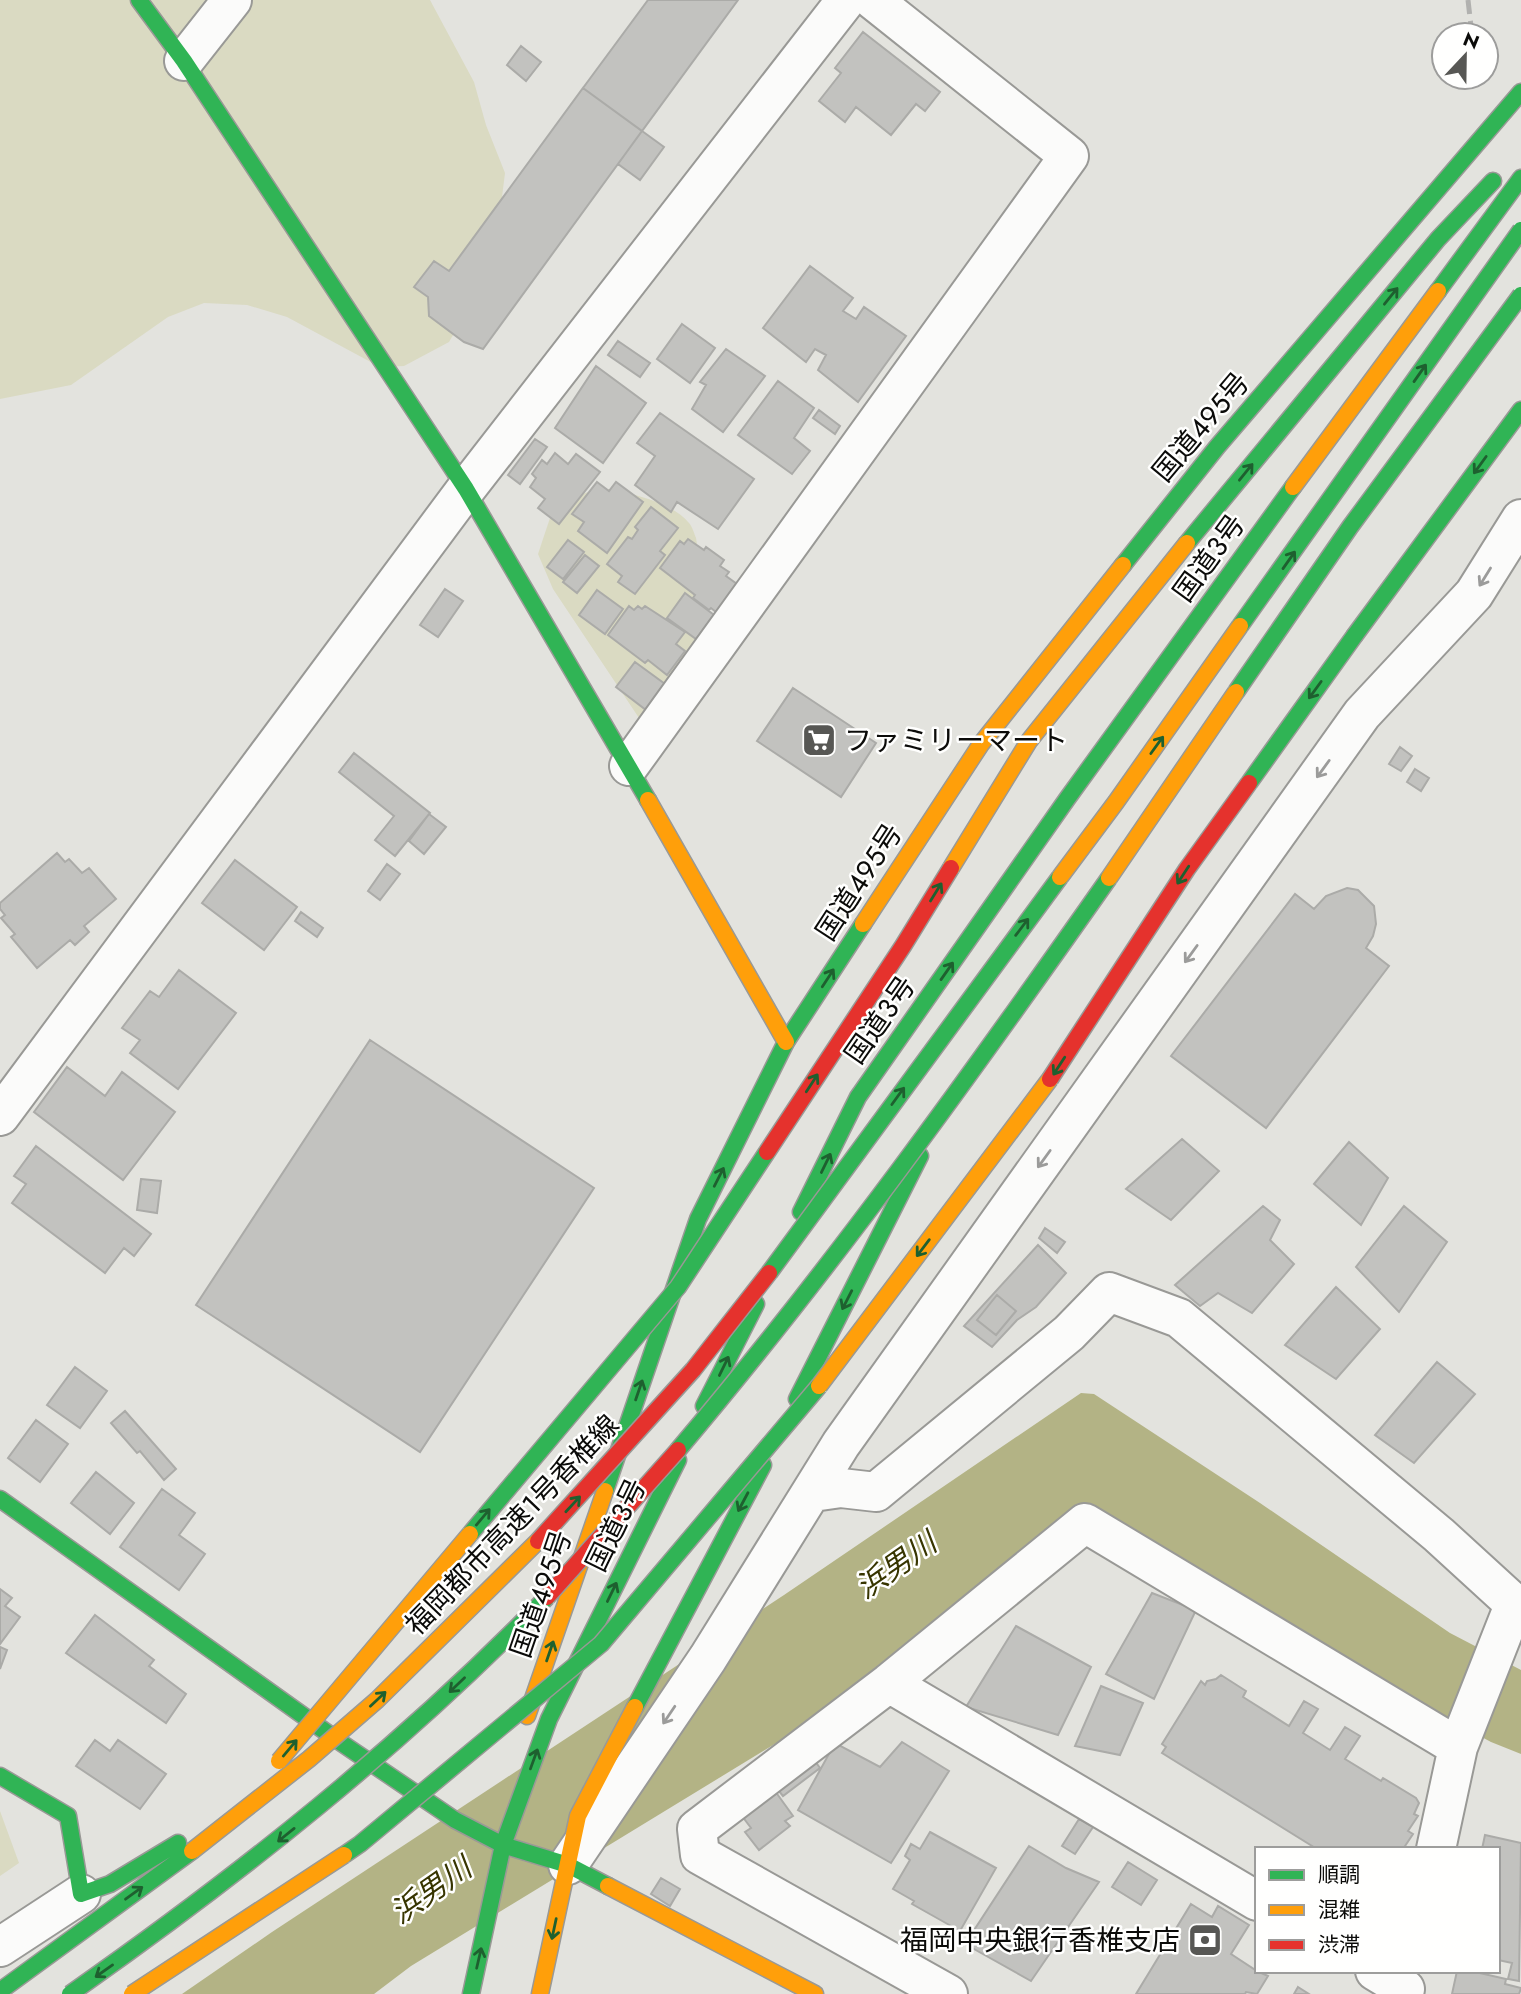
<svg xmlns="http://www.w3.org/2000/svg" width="1521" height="1994" font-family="Jost,'Noto Sans JP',sans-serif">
  <rect width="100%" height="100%" fill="#e3e3de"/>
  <!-- green -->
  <path fill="#dadac2" d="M0 0H430L474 82 486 125 505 173 501 205 484 282 449 342 404 366 380 367 287 317 247 305 204 303 168 317 71 385 0 399Z
    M600 488C626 492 671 501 689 523 692 526 694 533 696 538L713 646 647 730 553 589 538 554 551 515 571 498Z
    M0 1811 19 1863 0 1876Z"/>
  <!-- water -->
  <path fill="#b3b385" d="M1081 1393 1094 1394 1260 1503 1450 1633 1521 1670V1754L1491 1742 1424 1706 1098 1509 796 1731 411 1966 374 1994H182L272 1932 784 1595Z"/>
  <!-- building -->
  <path fill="#c2c2bf" stroke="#ababa8" stroke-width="2" d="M648 0H738L642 131 583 88Z
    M863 32 940 92 925 111 916 104 891 135 856 107 845 122 819 101 841 73 835 68Z
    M521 46 541 62 526 81 507 65Z
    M583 88 642 131 483 349 464 342 429 316 428 297 414 287 434 261 449 271Z
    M642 131 664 147 640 180 618 164Z
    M810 266 853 298 843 311 856 319 864 307 906 336 858 402 818 370 826 355 815 349 806 362 763 328Z
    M682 324 715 348 690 383 657 359Z
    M618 341 650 363 640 377 608 355Z
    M726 349 765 376 723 432 692 409 706 385 700 382Z
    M596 366 646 403 603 463 555 428Z
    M778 381 814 408 794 438 810 451 792 474 738 435Z
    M819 410 840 426 835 434 813 418Z
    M660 413 754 479 718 529 677 502 671 512 635 485 655 456 637 443Z
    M535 439 547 447 520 484 508 475Z
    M555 453 568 464 576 454 600 472 559 524 538 508 545 499 530 487 536 478 532 474 542 460 547 464Z
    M597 482 609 491 616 482 643 502 607 553 578 531 584 522 572 514Z
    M651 507 678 528 660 551 665 555 635 594 618 582 622 576 607 564 628 537 632 539 638 530 635 527Z
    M688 539 704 550 706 547 724 560 720 566 729 572 726 576 737 584 716 612 711 608 709 610 693 598 695 595 660 568 680 541 684 544Z
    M568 540 584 552 563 579 547 567Z
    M585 555 599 566 577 593 563 582Z
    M445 589 463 601 438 637 420 625Z
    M597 590 623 609 605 634 579 615Z
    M685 593 714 615 696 639 667 618Z
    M629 606 634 610 638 606 642 609 645 606 685 632 676 644 685 651 667 675 648 660 645 663 608 635Z
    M635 662 665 684 646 710 616 687Z
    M793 688 876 743 841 797 757 741Z
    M1400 747 1412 756 1401 771 1389 764Z
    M354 753 430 813 395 856 375 840 394 816 339 772Z
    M1415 769 1429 778 1421 791 1407 782Z
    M429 814 446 827 424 854 409 841Z
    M57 853 65 862 69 859 82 873 89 868 116 899 84 926 89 932 75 945 70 940 37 968 11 937 15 934 1 918 5 915 0 909V903Z
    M235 860 297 907 264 950 202 903Z
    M387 864 400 874 380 900 368 891Z
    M1347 888 1358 890 1374 906 1376 924 1373 936 1366 948 1389 966 1266 1128 1171 1056 1295 894 1314 909 1326 896Z
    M301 912 323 928 317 937 295 921Z
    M179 970 236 1013 178 1089 130 1053 140 1040 122 1028 150 991 159 997Z
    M370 1040 594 1188 420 1452 196 1305Z
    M67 1067 105 1096 122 1072 175 1112 123 1180 34 1112Z
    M1182 1139 1219 1171 1171 1220 1126 1189Z
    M1349 1142 1388 1178 1361 1225 1314 1184Z
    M36 1146 151 1234 134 1256 124 1248 105 1273 12 1203 26 1184 14 1176Z
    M141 1179 161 1181 157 1213 137 1210Z
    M1263 1206 1280 1220 1270 1240 1294 1264 1252 1313 1218 1293 1200 1306 1175 1285Z
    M1404 1206 1447 1242 1399 1312 1356 1267Z
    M1045 1228 1065 1242 1057 1253 1039 1238Z
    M1038 1245 1066 1273 1036 1307 1017 1320 992 1347 964 1326Z
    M1336 1287 1380 1329 1336 1379 1285 1345Z
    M997 1295 1016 1311 996 1335 977 1320Z
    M1437 1362 1475 1394 1414 1463 1375 1435Z
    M75 1367 107 1391 80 1428 47 1405Z
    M125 1411 176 1469 164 1480 140 1451 137 1453 111 1423Z
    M36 1420 68 1444 40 1482 8 1458Z
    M96 1472 134 1503 110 1534 71 1503Z
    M162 1489 195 1513 179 1535 205 1554 179 1590 120 1547Z
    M0 1589 12 1598 5 1606 20 1617 0 1644Z
    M1152 1593 1196 1610 1154 1699 1106 1674Z
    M95 1615 154 1660 149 1666 186 1694 166 1723 66 1653Z
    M1016 1626 1091 1667 1058 1735 966 1707Z
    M0 1647 7 1650 0 1669Z
    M1221 1675 1246 1691 1243 1697 1289 1726 1304 1701 1318 1709 1303 1733 1330 1750 1345 1727 1360 1736 1345 1759 1381 1781 1383 1778 1416 1798 1419 1803 1414 1814 1418 1816 1408 1831 1413 1834 1403 1849H1317L1162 1753 1166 1747 1162 1744 1201 1681 1205 1685 1207 1681 1216 1679Z
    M1101 1686 1143 1703 1120 1755 1075 1746Z
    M95 1740 110 1751 118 1740 166 1774 140 1809 76 1766Z
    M902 1742 949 1771 891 1863 798 1810 835 1743 880 1767Z
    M812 1757 820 1768 783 1796 774 1785Z
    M775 1791 793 1816 785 1821 790 1826 759 1850 745 1832 751 1828 742 1816Z
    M1079 1819 1093 1827 1075 1854 1062 1846Z
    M930 1832 996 1868 960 1931 912 1904 914 1901 893 1889 910 1860 905 1856 911 1844 920 1849Z
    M1485 1835 1521 1843 1519 1981 1508 1979 1512 1963 1498 1960V1849H1482Z
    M1029 1846 1066 1868 1099 1882 1031 1981 965 1944Z
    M1128 1862 1157 1880 1141 1905 1112 1887Z
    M661 1878 680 1889 670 1906 651 1894Z
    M1191 1904 1212 1917 1218 1906 1249 1925 1231 1954 1257 1971 1268 1976 1257 1994 1246 1992 1245 1994H1136Z
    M1457 1971H1471L1506 1979 1505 1984 1521 1988 1519 1994H1452Z
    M1298 1987 1309 1994H1294Z"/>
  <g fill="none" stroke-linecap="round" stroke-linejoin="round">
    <!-- street casing -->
    <g stroke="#999996" stroke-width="42">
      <path id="street" d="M184 61 232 0
        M629 766 1069 156 873 0
        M0 1116 466 489 846 0
        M813 1492 841 1488 876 1492 1069 1333 1109 1292 1179 1318 1439 1535 1521 1610
        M889 1683 1257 1901
        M1436 1849 1458 1747 1514 1605
        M568 1865 708 1658 841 1444 1362 714 1474 594 1521 519
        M0 1947 81 1894
        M1375 1971 1405 1989
        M948 1994 700 1855 697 1829 889 1683 1085 1523 1458 1747"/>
    </g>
    <!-- fast casing -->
    <g stroke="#999996" stroke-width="19">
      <path id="fast" d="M139 0 184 61 466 489 648 800
        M1438 291 1521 178
        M1187 543 1438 239 1493 181
        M1123 565 1217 447 1521 92
        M1355 635 1521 410
        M801 1212 858 1097 1067 799 1293 487
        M797 1399 920 1156
        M704 1406 756 1304
        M605 1491 698 1219 786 1042 863 924
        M0 1499 340 1742 455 1820 503 1845 568 1865 608 1886
        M635 1707 763 1465
        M0 1776 68 1816 81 1894 110 1884 178 1843
        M0 1991 192 1851
        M471 1994 503 1845 549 1719 678 1460"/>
    </g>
    <!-- slow casing -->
    <g stroke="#999996" stroke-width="19">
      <path id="slow" d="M1293 487 1438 291
        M648 800 786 1042
        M863 924 981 744 1123 565
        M527 1716 605 1491
        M608 1886 815 1994
        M540 1994 578 1816 635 1707"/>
    </g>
    <!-- street -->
    <use href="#street" stroke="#fbfbfa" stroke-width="38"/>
    <!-- fast -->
    <use href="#fast" stroke="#30b455" stroke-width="16"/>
    <!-- slow -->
    <use href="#slow" stroke="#ff9f0a" stroke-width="16"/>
    <!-- rail -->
    <path stroke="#b1b1af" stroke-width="5" stroke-dasharray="14 7" stroke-linecap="butt" d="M1468 0 1472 35"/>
    <!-- fast-bridge casing -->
    <g stroke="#999996" stroke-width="19" stroke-linecap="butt">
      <path id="fast-bridge" d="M1240 626 1521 230
        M1236 692 1350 527 1521 295
        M1249 783 1355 635
        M769 1273 1060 877
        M678 1450C832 1268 972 1073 1109 878
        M470 1534 678 1287 767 1152
        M344 1855 360 1844 601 1644 819 1386
        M70 1994C241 1874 401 1747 547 1597"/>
    </g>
    <!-- slow-bridge casing -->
    <g stroke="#999996" stroke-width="19" stroke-linecap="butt">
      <path id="slow-bridge" d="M951 868 1029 741 1187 543
        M1060 877 1116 802 1240 626
        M1109 878 1236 692
        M819 1386 1050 1079
        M279 1761 470 1534
        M192 1851 309 1759 377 1700 538 1541
        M132 1994 344 1855"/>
    </g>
    <!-- jam-bridge casing -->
    <g stroke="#999996" stroke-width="19" stroke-linecap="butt">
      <path id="jam-bridge" d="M1050 1079 1187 869 1249 783
        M767 1152 903 946 951 868
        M538 1541 693 1370 769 1273
        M547 1597 678 1450"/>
    </g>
    <!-- fast-bridge -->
    <use href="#fast-bridge" stroke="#30b455" stroke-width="16"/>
    <!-- slow-bridge -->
    <use href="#slow-bridge" stroke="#ff9f0a" stroke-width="16"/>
    <!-- jam-bridge -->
    <use href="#jam-bridge" stroke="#e5322d" stroke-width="16"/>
  </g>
  <!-- one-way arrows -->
  <defs><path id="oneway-shaft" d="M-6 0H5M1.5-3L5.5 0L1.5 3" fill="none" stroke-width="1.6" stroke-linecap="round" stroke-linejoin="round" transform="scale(1.75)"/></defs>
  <g stroke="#1e602f">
    <use href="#oneway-shaft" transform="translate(1391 296) rotate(-51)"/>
    <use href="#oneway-shaft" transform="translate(1420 373) rotate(-55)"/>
    <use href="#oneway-shaft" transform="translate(1480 465) rotate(126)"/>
    <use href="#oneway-shaft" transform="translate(1246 472) rotate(-51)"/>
    <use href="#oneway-shaft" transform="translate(1289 560) rotate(-55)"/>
    <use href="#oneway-shaft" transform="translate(1315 690) rotate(126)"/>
    <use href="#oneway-shaft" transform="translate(1157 745) rotate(-54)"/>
    <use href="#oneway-shaft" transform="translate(1183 875) rotate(123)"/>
    <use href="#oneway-shaft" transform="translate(936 892) rotate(-58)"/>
    <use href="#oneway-shaft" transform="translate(1022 927) rotate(-53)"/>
    <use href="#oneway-shaft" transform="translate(947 971) rotate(-55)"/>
    <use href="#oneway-shaft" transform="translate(828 978) rotate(-57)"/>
    <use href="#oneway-shaft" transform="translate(1059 1066) rotate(123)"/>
    <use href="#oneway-shaft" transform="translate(812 1083) rotate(-57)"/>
    <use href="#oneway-shaft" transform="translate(898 1096) rotate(-54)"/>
    <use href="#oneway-shaft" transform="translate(826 1163) rotate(-64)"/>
    <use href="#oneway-shaft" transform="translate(719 1177) rotate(-63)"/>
    <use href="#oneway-shaft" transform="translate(923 1248) rotate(127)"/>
    <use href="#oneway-shaft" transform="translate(847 1300) rotate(117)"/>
    <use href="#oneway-shaft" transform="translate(724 1366) rotate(-64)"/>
    <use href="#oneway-shaft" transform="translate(639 1390) rotate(-71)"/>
    <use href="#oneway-shaft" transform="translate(743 1502) rotate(118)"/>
    <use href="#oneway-shaft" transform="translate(573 1504) rotate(-47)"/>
    <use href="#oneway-shaft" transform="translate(483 1517) rotate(-50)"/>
    <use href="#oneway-shaft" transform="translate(612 1592) rotate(-64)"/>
    <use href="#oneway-shaft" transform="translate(550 1651) rotate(-71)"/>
    <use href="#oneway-shaft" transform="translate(457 1685) rotate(136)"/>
    <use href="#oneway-shaft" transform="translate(378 1699) rotate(-43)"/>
    <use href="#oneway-shaft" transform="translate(290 1748) rotate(-50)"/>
    <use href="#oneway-shaft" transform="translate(534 1759) rotate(-70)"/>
    <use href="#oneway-shaft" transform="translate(286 1835) rotate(141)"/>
    <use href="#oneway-shaft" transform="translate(134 1893) rotate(-36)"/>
    <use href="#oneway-shaft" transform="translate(554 1929) rotate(102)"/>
    <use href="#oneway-shaft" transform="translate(479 1958) rotate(-77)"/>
    <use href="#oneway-shaft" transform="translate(104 1971) rotate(145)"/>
  </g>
  <g stroke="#9b9b9a">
    <use href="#oneway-shaft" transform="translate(1485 577) rotate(122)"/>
    <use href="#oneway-shaft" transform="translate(1323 769) rotate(126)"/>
    <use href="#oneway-shaft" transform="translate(1191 954) rotate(126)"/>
    <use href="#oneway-shaft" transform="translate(1044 1159) rotate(126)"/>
    <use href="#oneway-shaft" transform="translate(669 1715) rotate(124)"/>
  </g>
  <!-- icons -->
  <defs>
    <g id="supermarket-square" transform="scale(1.75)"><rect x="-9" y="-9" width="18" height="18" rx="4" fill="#575754" stroke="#fffffe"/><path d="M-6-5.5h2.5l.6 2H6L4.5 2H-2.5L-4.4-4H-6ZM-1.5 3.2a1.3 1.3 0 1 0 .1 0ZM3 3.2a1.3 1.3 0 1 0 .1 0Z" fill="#fff"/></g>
    <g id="bank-square" transform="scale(1.75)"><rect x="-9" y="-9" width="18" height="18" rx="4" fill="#575754" stroke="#fffffe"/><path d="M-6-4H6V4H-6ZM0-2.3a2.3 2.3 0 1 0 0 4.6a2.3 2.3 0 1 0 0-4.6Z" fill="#fff"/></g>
  </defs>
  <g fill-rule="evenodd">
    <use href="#supermarket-square" x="819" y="740"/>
    <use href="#bank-square" x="1205" y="1940"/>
  </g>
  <g text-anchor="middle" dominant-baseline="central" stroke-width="5" stroke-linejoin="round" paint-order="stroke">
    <!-- street labels -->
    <g font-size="28" fill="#0b0b09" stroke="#fffffe">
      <text transform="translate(1201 427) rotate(-50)">国道495号</text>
      <text transform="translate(1209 558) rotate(-54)">国道3号</text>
      <text transform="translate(859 882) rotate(-57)">国道495号</text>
      <text transform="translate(880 1020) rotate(-55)">国道3号</text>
      <text transform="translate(512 1525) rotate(-46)">福岡都市高速1号香椎線</text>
      <text transform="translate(616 1525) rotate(-64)">国道3号</text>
      <text transform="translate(541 1594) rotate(-71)">国道495号</text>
    </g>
    <!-- poi labels -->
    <g font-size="28" fill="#0b0b09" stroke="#fffffe" text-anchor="start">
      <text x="844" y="740">ファミリーマート</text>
      <text x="1180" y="1940" text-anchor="end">福岡中央銀行香椎支店</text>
    </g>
    <!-- water labels -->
    <g font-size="30" font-style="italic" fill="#373500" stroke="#fffffe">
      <text transform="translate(896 1565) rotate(-35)">浜男川</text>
      <text transform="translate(431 1890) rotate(-35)">浜男川</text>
    </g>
  </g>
  <!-- legend -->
  <rect x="1255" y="1847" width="245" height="126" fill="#fffffe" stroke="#9d9d9c" stroke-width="2"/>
  <rect x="1269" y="1870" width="35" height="10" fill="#30b455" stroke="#9d9d9c" stroke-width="2"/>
  <text x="1318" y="1882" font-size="21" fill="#0b0b09">順調</text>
  <rect x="1269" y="1905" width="35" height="10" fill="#ff9f0a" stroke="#9d9d9c" stroke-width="2"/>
  <text x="1318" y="1917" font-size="21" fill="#0b0b09">混雑</text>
  <rect x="1269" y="1940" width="35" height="10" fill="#e5322d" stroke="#9d9d9c" stroke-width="2"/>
  <text x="1318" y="1952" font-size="21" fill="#0b0b09">渋滞</text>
  <!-- north arrow -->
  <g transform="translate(1465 56) rotate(22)"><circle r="33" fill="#fffffe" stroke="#9d9d9c" stroke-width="2"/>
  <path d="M0-5L12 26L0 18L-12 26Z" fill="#575754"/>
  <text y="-10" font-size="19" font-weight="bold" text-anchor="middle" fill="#0b0b09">N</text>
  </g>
</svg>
